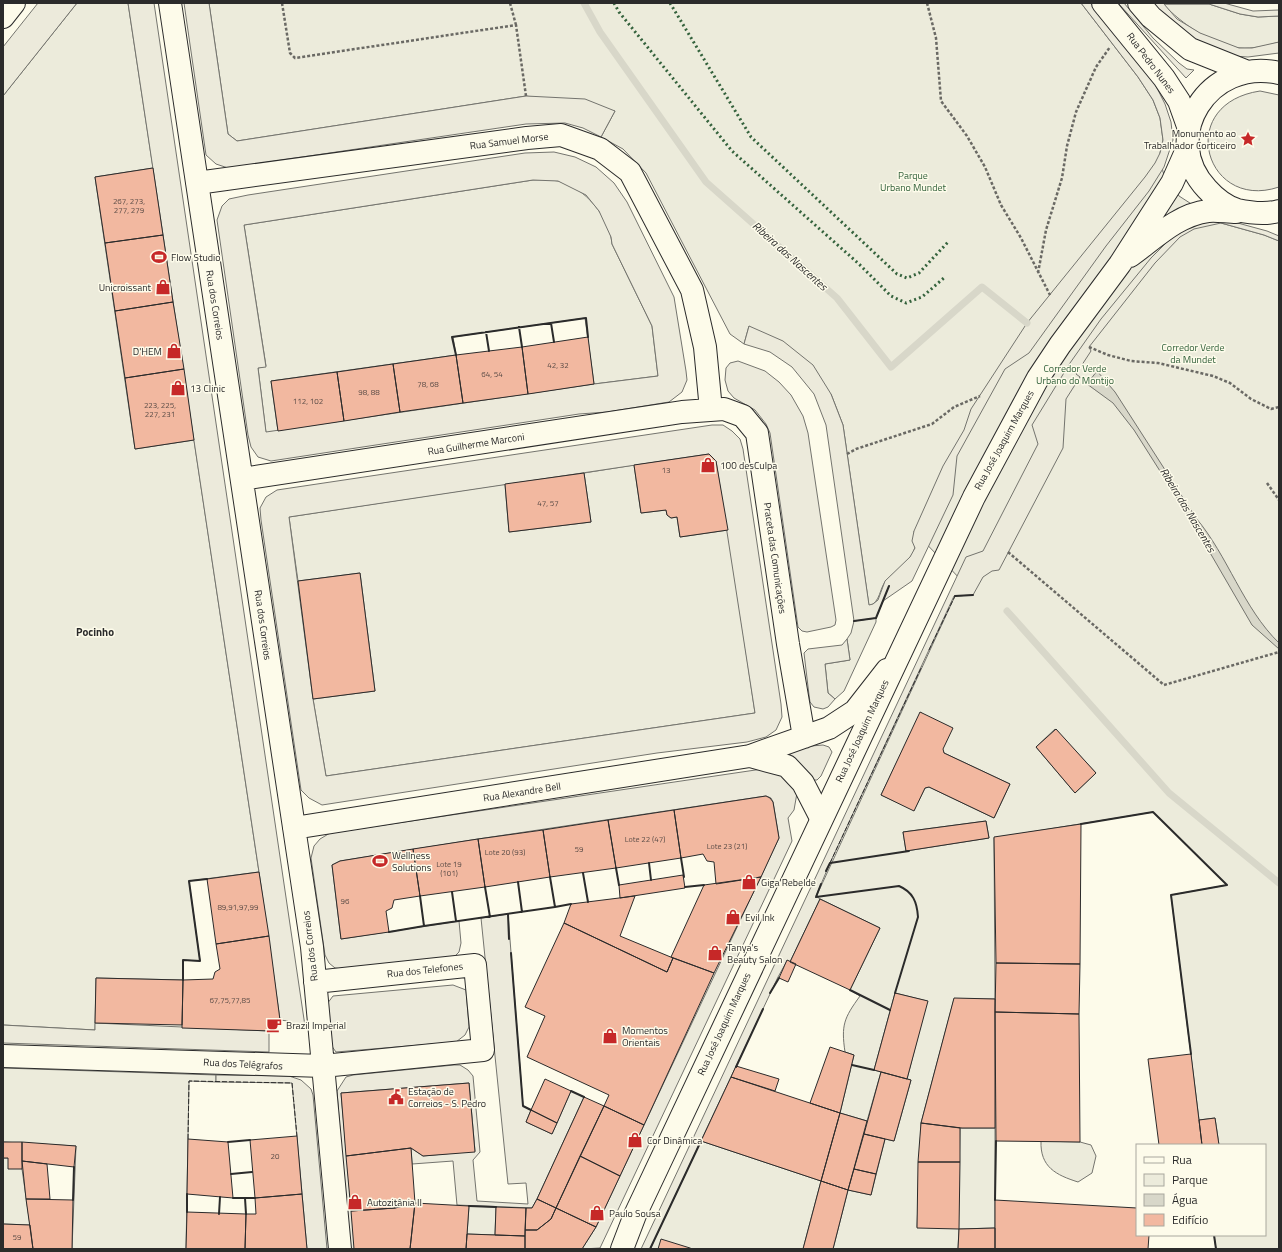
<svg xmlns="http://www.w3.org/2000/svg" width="1282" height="1252" font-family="'Titillium Web',sans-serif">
  <rect width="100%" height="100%" fill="#fdfbea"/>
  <!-- green -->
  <path fill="#ecebdb" stroke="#74746e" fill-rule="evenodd" d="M77 3H128L153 168 95 177 135 449 194 440 259 872 189 881 200 961 183 960V980L96 978 95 1030 3 1025V96Z
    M209 3H1081L1138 77 1153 100 1160 118 1163 140 1160 153 1163 172 1179 196 1221 223 1264 235 1279 241V1249H1216L1214 1235H1265V1145H1219L1215 1118 1199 1120 1171 895 1227 885 1153 812 994 838 995 999H954L921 1123 917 1227 958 1228 960 1128H995V1228L959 1229 958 1249H833L848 1190 871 1195 885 1139 894 1141 911 1080 907 1079 927 1001 895 993 874 1070 881 1072 867 1121 840 1113 854 1055 845 1052C841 1025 844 1018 860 996L850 990 880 928 816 897 955 596 973 595 964 583 914 531C914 536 916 542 915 547 912 562 895 570 886 581 879 588 881 602 869 606L843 425 831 394 749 326 744 344 730 334 646 173 623 149 601 137 615 111 526 96 237 141 228 134ZM921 712 944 753 1010 784 994 818 929 787 925 788 914 810 881 795ZM1055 729 1096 773 1075 793 1036 747ZM986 821 989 838 906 851 903 832Z
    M1163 4H1209L1240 14 1258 17 1279 16V42C1266 46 1253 49 1240 48 1212 45 1182 24 1163 4Z
    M1260 91 1279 95V187C1205 212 1174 104 1260 91Z
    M533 180C541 180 550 179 558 181 585 187 610 218 612 244L652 326 658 376 594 384 585 318 453 337 456 355 271 381 278 431 266 433 258 368 266 366 244 225Z
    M634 465 641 513 666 510 667 515 671 518 677 517 680 537 728 530 755 713 326 776 313 699 375 691 360 573 298 581 289 517 505 484 509 532 591 522 584 473Z
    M876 618V622L844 691 835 699 828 693 825 664 850 660 847 639 851 633 854 621Z
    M3 1068 216 1075V1082L189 1081 186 1249H72L76 1146 3 1142Z
    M701 1141 821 1181 803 1249H650Z
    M1041 1141 1080 1142 1091 1145 1096 1156 1092 1173 1078 1182C1056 1175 1040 1167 1041 1141Z
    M3 1158H8L22 1169 30 1225 3 1224Z
    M469 1206 496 1207 495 1235 467 1234Z"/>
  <!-- parking -->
  <path fill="#eceadb" stroke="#74746e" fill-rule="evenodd" d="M38 3H77L3 96V47Z
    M128 3H154L305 1026 288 1029V1021L280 1020 259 872Z
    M184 3H209L228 134 237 141 526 96 585 99 615 111 601 137 583 128 565 123 526 124 228 168 216 164 206 155Z
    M1081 3H1091L1155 84 1165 104 1171 122 1173 140 1164 167 1149 191 1106 246 1029 353 1005 369 957 456 953 495 912 581 883 601 876 618 854 621 826 425 814 394 792 367 770 352 744 344 749 326 783 341 813 365 831 394 843 425 869 605 873 604 878 600 885 581 910 557 915 548 912 541 914 531 943 466 964 430 971 409 1027 323 1145 177 1155 163 1160 153 1163 140 1160 118 1153 100 1138 77Z
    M1118 3H1124L1153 38 1179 63 1187 69 1194 70 1186 78Z
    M1153 3H1224L1253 11 1279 10V16L1258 17 1240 14 1209 4H1164L1177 19 1200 33 1239 48H1252L1279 42V53L1248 57 1233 56 1210 48 1174 28Z
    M554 152 575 157 596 167 614 183 627 202 674 297 686 371 687 380 682 392 669 402 607 412 579 414 271 461 258 457 251 447 248 435 217 220 222 206 229 199 248 195 525 153ZM533 180 558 181 586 195 599 211 611 237 612 244 652 326 658 376 594 384 266 432 258 368 266 367 244 225Z
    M1223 219 1267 231 1279 236V241L1264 235 1221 223 1194 229 1180 237 1155 263 1089 347 1091 351 1076 374 1080 377 1066 399 1063 448 999 570 992 571 983 577 973 595 954 596 830 863 816 896 820 899 790 962 787 961 778 977 650 1249H641L966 557 983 551 1038 444 1032 425 1070 363 1101 319 1151 258 1168 241 1182 229 1197 223Z
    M738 361 765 371 779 382 791 395 803 416 808 433 836 620 835 625 831 627 807 632 802 631 798 627 770 433 766 424 755 410 734 398 728 391 725 380 726 368 730 363Z
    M712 425H723L732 431 740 439 743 449 781 704 782 717 776 730 766 737 747 742 657 753 322 805 309 798 301 790 261 520 260 508 266 497 277 490ZM709 454 716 461 755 713 326 776 313 699 289 517Z
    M847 639 850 660 825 664 828 693 835 699 828 707 823 709 814 707 810 702 809 695 804 653 808 649 842 645Z
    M823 745 829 747 832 752 821 776 817 780H811L785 758 787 748Z
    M769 768 782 771 797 793 794 810 788 818 792 841 600 1248 582 1249 596 1227 779 838 773 802 771 798 766 796 478 839 340 861 332 865 341 939 459 921 461 943 459 952 453 958 342 969 335 968 329 963 325 955 311 858 314 846 320 839 330 833Z
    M508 914 523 1106 531 1110 526 1122 552 1134 571 1091 584 1097 537 1199 532 1208 457 1205 453 1161 412 1164 411 1148 423 1156 475 1151 469 1083 341 1093 355 1249H349L337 1091 346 1077 353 1075 454 1065H460L468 1070 473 1076 480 1152 473 1160 477 1201 528 1204 526 1183 508 1184 481 918Z
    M453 985 466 990 469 1027 465 1035 456 1042 336 1052 331 1045 327 1004 333 996Z
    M95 1023 269 1031V1052L3 1043V1025L95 1030Z
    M216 1075 289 1076 301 1080 311 1089 313 1095 327 1249H307L292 1083 216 1082Z"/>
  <!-- water -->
  <path fill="#d8d7c9" stroke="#74746e" d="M1097 371 1115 392 1196 518C1228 556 1243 608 1279 643V649L1252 625 1191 520 1134 430 1113 403 1087 384Z"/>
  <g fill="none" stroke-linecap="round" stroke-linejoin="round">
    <!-- stream -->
    <path stroke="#d8d7c9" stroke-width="7" d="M584 3 600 32 706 182 837 298 891 367 982 287 1027 323
      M1007 611 1169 793 1279 883"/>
  </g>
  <!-- building -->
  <path fill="#f2b8a0" stroke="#2b2b2b" d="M153 168 163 235 105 243 95 177Z
    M163 235 173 302 115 311 105 243Z
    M173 302 184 369 125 378 115 311Z
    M588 337 594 384 528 394 522 347Z
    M522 347 528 394 463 403 456 355Z
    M456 355 463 403 400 412 393 364Z
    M393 364 400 412 344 421 337 372Z
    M184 369 194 440 135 449 125 378Z
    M337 372 344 421 278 431 271 381Z
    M709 454 716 461 728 530 680 537 677 517 671 518 667 515 666 510 641 513 634 465Z
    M584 473 591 522 509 532 505 484Z
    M360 573 375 691 313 699 298 581Z
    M920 712 953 728 943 749 944 753 1010 784 994 818 929 787 925 788 914 811 881 795Z
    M1056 729 1096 773 1075 793 1036 747Z
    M766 796 770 798 773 802 779 838 761 877 716 884 714 862 707 861 703 854 681 858 674 810Z
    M674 810 681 858 616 868 608 820Z
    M608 820 616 868 550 877 543 830Z
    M986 821 989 838 906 851 903 832Z
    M1081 824 1080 964 996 963 994 837Z
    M543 830 550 877 485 887 478 839Z
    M478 839 485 887 420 896 413 849Z
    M413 849 420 896 394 900 392 908 386 911 389 932 341 939 332 865 340 861Z
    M259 872 269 936 216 944 207 879Z
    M683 875 685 888 620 898 619 885Z
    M761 877 714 973 671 957 704 885Z
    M635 896 620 936 673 958 667 972 564 923 571 904Z
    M820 899 880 928 850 990 790 962Z
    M564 923 667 972 673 958 714 973 644 1125 604 1106 609 1095 527 1057 545 1016 525 1007Z
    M269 936 280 1020 276 1029 272 1031 182 1028 183 980 213 979 215 972 220 969 216 944Z
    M787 960 796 964 788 982 779 978Z
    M996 963 1080 964 1079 1014 995 1012Z
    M96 978 183 980 182 1025 95 1023Z
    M895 993 928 1001 907 1079 874 1070Z
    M954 998 995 999V1128H962L921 1123Z
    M995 1012 1079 1014 1080 1142 996 1141Z
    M830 1047 854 1055 840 1113 810 1103Z
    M1191 1054 1202 1145H1159L1148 1059Z
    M736 1066 779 1079 775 1091 731 1077Z
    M881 1072 911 1080 894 1141 864 1134Z
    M731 1077 840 1113 821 1181 701 1141Z
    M545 1079 571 1091 557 1123 531 1110Z
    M469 1083 475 1152 423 1156 411 1148 346 1156 341 1093Z
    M584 1097 604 1106 556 1208 537 1199Z
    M604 1106 644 1125 620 1176 580 1156Z
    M531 1110 557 1123 552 1134 526 1122Z
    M840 1113 867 1121 848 1190 821 1181Z
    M1215 1118 1219 1145H1202L1199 1120Z
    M921 1123 960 1128V1162H918Z
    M864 1134 885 1139 876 1174 854 1169Z
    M297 1136 302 1194 255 1198 250 1140Z
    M188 1139 228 1142 233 1198 187 1194Z
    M3 1142H22V1169H8V1158H3Z
    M22 1142 76 1146 74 1167 22 1161Z
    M411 1148 415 1203 395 1208 351 1211 346 1156Z
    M580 1156 620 1176 596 1227 556 1208Z
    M22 1161 47 1164 50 1199H26Z
    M918 1162H960L959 1229 917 1228Z
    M854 1169 876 1174 871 1195 848 1190Z
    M821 1181 848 1190 833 1249H803Z
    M302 1194 307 1249H245L246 1214H256L255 1198Z
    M26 1199 73 1200 72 1249H33Z
    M537 1199 556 1208 551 1219 537 1230H525L526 1208H532Z
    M995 1200 1137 1208V1235H1149L1148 1249H995Z
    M415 1203 410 1249H354L351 1211 395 1208Z
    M415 1203 469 1206 466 1249H410Z
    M496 1207 526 1208 525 1236 495 1235Z
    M556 1208 596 1227 582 1249H525V1230H537L551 1219Z
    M187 1212 246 1214 245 1249H186Z
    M3 1224 30 1225 33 1249H3Z
    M995 1228V1249H958L959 1229Z
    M467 1234 525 1236V1249H466Z
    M661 1239 690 1248 692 1249H658Z"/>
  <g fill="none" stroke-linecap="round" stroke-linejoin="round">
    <!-- street casing -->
    <g stroke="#2b2b2b" stroke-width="24">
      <path id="street" d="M170 3 312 947 340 1249
        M3 17 14 3
        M197 183 527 138 561 135 600 149 630 172 692 290 705 347 711 410
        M242 479 682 412 724 409 743 416 757 433 788 644 804 737
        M750 756 787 766 803 783 821 818
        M294 828 750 756 829 728 855 711 887 670
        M3 1056 323 1066 483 1050 475 965 315 982"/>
    </g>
    <!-- secondary casing -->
    <g stroke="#2b2b2b" stroke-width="24">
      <path id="secondary" d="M1103 3 1164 78 1179 101 1189 129
        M1139 3 1151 17 1190 49 1245 71
        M1279 73C1209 57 1158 137 1207 189 1215 198 1225 206 1237 210 1251 213 1265 215 1279 211
        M1130 256C1154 239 1177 215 1208 211 1217 210 1227 212 1236 212
        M622 1249 635 1215 974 497 1038 378 1060 345 1120 264 1172 183 1188 147"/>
    </g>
    <!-- path -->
    <path stroke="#6a6964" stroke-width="2.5" stroke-dasharray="3 2" stroke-linecap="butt" d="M282 3 290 53 295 58 516 25 526 96
      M510 3 516 25
      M927 3 936 38 941 101 967 136 985 167 1001 205 1021 238 1050 295
      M1038 273 1046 230 1062 178 1067 146 1076 112 1096 67 1110 47
      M1089 347 1108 355 1131 361 1158 363 1213 376 1230 383 1251 399 1271 409 1279 407
      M847 454 856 449 932 424 954 407 980 396
      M1267 483 1279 500
      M1008 552 1164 685 1279 652"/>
    <!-- street -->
    <use href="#street" stroke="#fdfbea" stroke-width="22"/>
    <!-- secondary -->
    <use href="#secondary" stroke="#fdfbea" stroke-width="22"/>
    <!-- hedge -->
    <path stroke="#34623c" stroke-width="3" stroke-dasharray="2 3" stroke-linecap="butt" d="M614 3 619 12 732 151 859 264 891 296 906 303 922 297 945 277
      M670 3 751 137 897 274 907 278 919 273 949 241"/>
    <!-- fence -->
    <path stroke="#2b2b2b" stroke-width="1" stroke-dasharray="5 2" stroke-linecap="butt" d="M929 650 955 596
      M830 863 922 666
      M188 1139 189 1081 292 1083 297 1136"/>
    <!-- wall -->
    <path stroke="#2b2b2b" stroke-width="2" d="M551 323 554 342
      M519 327 522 347
      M486 332 489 351
      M456 355 452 337 586 318 588 337
      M955 596 973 595
      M854 621 876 618 889 586
      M1081 824 1153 812 1227 885 1171 895 1191 1054
      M681 858 684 877
      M649 863 651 880
      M616 868 619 885
      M826 871 830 863 909 851
      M583 873 588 902
      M518 882 522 912
      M485 887 490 917
      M685 887 704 885
      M452 892 456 921
      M420 896 424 926 555 907 550 877
      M816 897 899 886C913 892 917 902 918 917L895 993
      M816 897 821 884
      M555 907 571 904
      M508 914 509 939
      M389 932 424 926
      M511 953 523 1106 531 1110
      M183 980V960L200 961 189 881 207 879
      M850 990 890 1010
      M770 993 779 978
      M852 1065 874 1070
      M736 1067 763 1009
      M571 1091 584 1097
      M228 1142 250 1140
      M231 1174 252 1172
      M233 1198H255
      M245 1198 246 1214
      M73 1200 74 1167
      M995 1200 996 1141
      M469 1206 496 1207
      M187 1212V1194
      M219 1214 220 1197
      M1214 1235 1216 1249
      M650 1249 701 1141"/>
  </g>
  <!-- icons -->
  <defs>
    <g id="sight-bare" transform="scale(1.2)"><path d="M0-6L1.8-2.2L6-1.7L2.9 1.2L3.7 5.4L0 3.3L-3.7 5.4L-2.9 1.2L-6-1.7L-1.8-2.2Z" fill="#c62828" stroke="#fdfbea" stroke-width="2.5" paint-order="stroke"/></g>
    <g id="stadium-bare" transform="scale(1.2)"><path d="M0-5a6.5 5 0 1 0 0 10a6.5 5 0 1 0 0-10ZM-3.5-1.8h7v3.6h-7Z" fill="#c62828" stroke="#fdfbea" stroke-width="2.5" paint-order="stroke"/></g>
    <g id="shop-bare" transform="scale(1.2)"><path d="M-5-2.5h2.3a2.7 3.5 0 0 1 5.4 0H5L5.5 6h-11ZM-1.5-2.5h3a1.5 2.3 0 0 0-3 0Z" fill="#c62828" stroke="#fdfbea" stroke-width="2.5" paint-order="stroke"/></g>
    <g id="cafe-bare" transform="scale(1.2)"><path d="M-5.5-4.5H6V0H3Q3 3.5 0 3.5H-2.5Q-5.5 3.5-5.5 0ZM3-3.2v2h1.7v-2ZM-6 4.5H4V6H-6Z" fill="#c62828" stroke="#fdfbea" stroke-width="2.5" paint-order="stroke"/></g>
    <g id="civic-bare" transform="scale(1.2)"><path d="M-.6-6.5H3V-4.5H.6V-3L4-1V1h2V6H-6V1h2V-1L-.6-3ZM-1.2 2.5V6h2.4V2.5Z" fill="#c62828" stroke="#fdfbea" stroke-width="2.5" paint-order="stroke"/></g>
  </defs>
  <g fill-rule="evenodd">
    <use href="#sight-bare" x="1248" y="139"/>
    <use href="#stadium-bare" x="159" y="257"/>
    <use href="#shop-bare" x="163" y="287"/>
    <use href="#shop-bare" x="174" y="351"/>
    <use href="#shop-bare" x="178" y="388"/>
    <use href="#shop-bare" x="708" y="465"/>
    <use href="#stadium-bare" x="380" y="861"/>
    <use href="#shop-bare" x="749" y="882"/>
    <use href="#shop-bare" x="733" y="917"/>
    <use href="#shop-bare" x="715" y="953"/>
    <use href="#cafe-bare" x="274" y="1025"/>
    <use href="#shop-bare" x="610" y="1036"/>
    <use href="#civic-bare" x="396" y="1097"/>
    <use href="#shop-bare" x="635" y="1140"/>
    <use href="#shop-bare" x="355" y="1202"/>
    <use href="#shop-bare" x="597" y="1213"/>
  </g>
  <g text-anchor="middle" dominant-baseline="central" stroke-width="3" stroke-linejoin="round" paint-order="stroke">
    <!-- number labels -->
    <g font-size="8" fill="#5d4e48">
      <text x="129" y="201">267, 273,<tspan x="129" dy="9">277, 279</tspan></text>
      <text x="558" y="365">42, 32</text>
      <text x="492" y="374">64, 54</text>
      <text x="428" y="384">78, 68</text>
      <text x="369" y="392">98, 88</text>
      <text x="308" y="401">112, 102</text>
      <text x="160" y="405">223, 225,<tspan x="160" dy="9">227, 231</tspan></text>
      <text x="666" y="470">13</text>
      <text x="548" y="503">47, 57</text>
      <text x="645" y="839">Lote 22 (47)</text>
      <text x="727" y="846">Lote 23 (21)</text>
      <text x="579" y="849">59</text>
      <text x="505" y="852">Lote 20 (93)</text>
      <text x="449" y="864">Lote 19<tspan x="449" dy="9">(101)</tspan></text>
      <text x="345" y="901">96</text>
      <text x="238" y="907">89,91,97,99</text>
      <text x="230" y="1000">67,75,77,85</text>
      <text x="275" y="1156">20</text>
      <text x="17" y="1237">59</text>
    </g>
    <!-- street labels -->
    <g font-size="10" fill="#2b2b2b" stroke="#fdfbea">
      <text transform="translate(1151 63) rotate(53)">Rua Pedro Nunes</text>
      <text transform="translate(509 141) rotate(-7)">Rua Samuel Morse</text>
      <text transform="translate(215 305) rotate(81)">Rua dos Correios</text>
      <text transform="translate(1004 440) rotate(-61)">Rua José Joaquim Marques</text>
      <text transform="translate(476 444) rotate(-9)">Rua Guilherme Marconi</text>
      <text transform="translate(775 558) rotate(82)">Praceta das Comunicações</text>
      <text transform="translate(263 625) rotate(82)">Rua dos Correios</text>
      <text transform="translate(862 731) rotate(-65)">Rua José Joaquim Marques</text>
      <text transform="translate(522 792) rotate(-9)">Rua Alexandre Bell</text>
      <text transform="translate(310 946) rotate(-97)">Rua dos Correios</text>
      <text transform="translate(425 970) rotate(-6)">Rua dos Telefones</text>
      <text transform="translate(724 1024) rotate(-65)">Rua José Joaquim Marques</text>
      <text transform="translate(243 1064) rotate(3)">Rua dos Telégrafos</text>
    </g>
    <!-- poi labels -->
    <g font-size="10" fill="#2b2b2b" stroke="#fdfbea" text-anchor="start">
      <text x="1236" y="133" text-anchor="end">Monumento ao<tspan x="1236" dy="12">Trabalhador Corticeiro</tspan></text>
      <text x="171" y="257">Flow Studio</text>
      <text x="151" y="287" text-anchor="end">Unicroissant</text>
      <text x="162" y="351" text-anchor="end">D'HEM</text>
      <text x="190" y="388">13 Clinic</text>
      <text x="720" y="465">100 desCulpa</text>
      <text x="392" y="855">Wellness<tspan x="392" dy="12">Solutions</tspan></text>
      <text x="761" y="882">Giga Rebelde</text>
      <text x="745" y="917">Evil Ink</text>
      <text x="727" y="947">Tanya's<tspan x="727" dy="12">Beauty Salon</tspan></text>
      <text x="286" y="1025">Brazil Imperial</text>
      <text x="622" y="1030">Momentos<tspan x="622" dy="12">Orientais</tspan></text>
      <text x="408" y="1091">Estação de<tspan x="408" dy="12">Correios - S. Pedro</tspan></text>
      <text x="647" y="1140">Cor Dinâmica</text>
      <text x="367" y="1202">Autozitânia II</text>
      <text x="609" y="1213">Paulo Sousa</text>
    </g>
    <!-- park labels -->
    <g font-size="10" fill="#34623c" stroke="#fdfbea">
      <text x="913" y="175">Parque<tspan x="913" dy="12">Urbano Mundet</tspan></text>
      <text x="1193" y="347">Corredor Verde<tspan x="1193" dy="12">da Mundet</tspan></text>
      <text x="1075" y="368">Corredor Verde<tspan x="1075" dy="12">Urbano do Montijo</tspan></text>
    </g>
    <!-- water labels -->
    <g font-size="11" font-style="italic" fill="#2b2b2b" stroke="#fdfbea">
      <text transform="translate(790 256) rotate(42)">Ribeira das Nascentes</text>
      <text transform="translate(1188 510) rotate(59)">Ribeira das Nascentes</text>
    </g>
    <!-- neighbourhood labels -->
    <g font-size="11" font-weight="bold" fill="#2b2b2b" stroke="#fdfbea">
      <text x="95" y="632">Pocinho</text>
    </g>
  </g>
  <!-- border -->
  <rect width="1282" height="1252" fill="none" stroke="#2b2b2b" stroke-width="8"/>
  <!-- legend -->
  <rect x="1136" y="1144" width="130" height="92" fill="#fdfbea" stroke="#a9a89e"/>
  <rect x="1144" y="1157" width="20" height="6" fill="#fdfbea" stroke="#a9a89e"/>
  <text x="1172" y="1164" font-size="12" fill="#2b2b2b">Rua</text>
  <rect x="1144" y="1174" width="20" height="12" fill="#ecebdb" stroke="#a9a89e"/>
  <text x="1172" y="1184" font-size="12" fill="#2b2b2b">Parque</text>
  <rect x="1144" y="1194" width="20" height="12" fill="#d8d7c9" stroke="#a9a89e"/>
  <text x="1172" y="1204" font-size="12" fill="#2b2b2b">Água</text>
  <rect x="1144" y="1214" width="20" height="12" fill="#f2b8a0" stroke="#a9a89e"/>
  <text x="1172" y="1224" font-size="12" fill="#2b2b2b">Edifício</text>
</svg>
